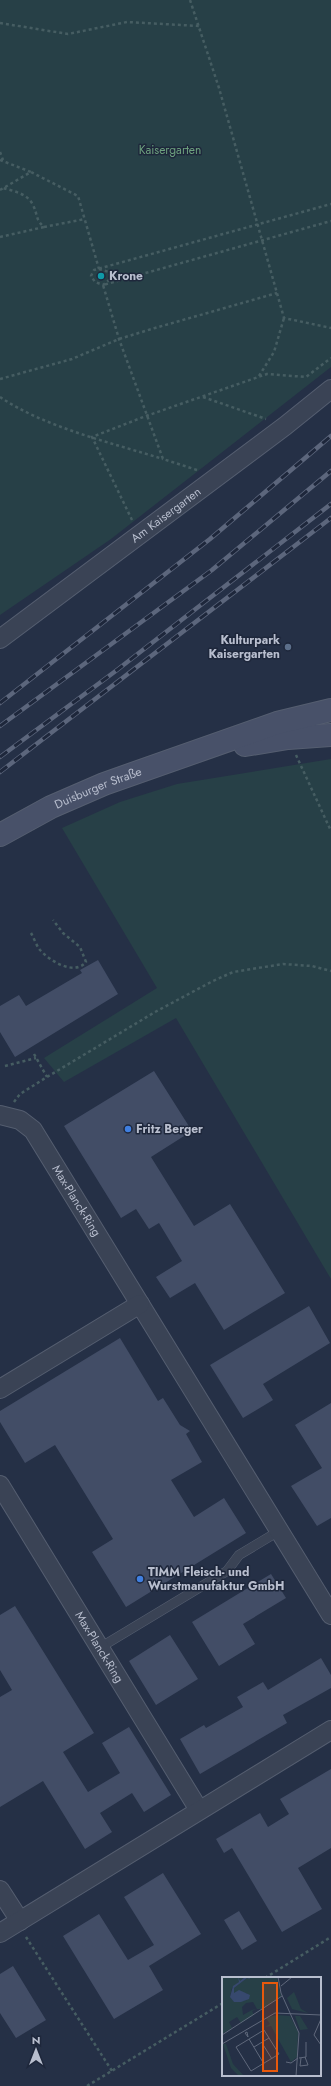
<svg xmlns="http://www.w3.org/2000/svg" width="331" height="2086" font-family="Jost,sans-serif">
  <rect width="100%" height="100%" fill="#253046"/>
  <!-- green -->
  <path fill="#274047" d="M0 0H331V367L111 539 0 615Z
    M331 759V1279L176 1018 64 1082 44 1058 157 988 62 828 120 802 177 784Z"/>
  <!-- building -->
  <path fill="#424d66" d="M98 960 118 994 15 1057 0 1032V1006L19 995 26 1006 82 973 80 970Z
    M154 1071 192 1131 151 1157 194 1226 230 1204 285 1293 224 1330 195 1283 170 1298 156 1277 182 1261 159 1223 149 1229 136 1209 121 1218 64 1126Z
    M309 1306 330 1343 263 1384 273 1400 243 1418 210 1365Z
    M120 1338 158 1401 163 1398 180 1425 190 1431 186 1434 202 1462 171 1480 194 1517 224 1498 246 1533 126 1607 92 1552 113 1539 55 1445 25 1463 0 1422V1411Z
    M331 1403V1518L317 1526 291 1486 322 1468 295 1425Z
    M271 1574 286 1598 243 1624 255 1644 219 1666 192 1622Z
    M15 1606 94 1733 63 1752 88 1792 120 1773 102 1743 129 1727 171 1795 144 1812 132 1793 100 1813 112 1832 85 1849 43 1781 0 1807V1697L12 1690 0 1670V1615Z
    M170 1635 198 1679 156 1705 129 1661Z
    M321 1658 331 1675V1688L283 1715 287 1723 200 1774 180 1739 204 1725 206 1728 243 1707 237 1697 263 1682 268 1690Z
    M331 1769V1848L298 1868 322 1909 282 1932 232 1848 224 1853 216 1839 260 1813 268 1827 289 1814 280 1799Z
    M163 1873 201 1934 149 1966 163 1990 114 2019 63 1936 99 1914 128 1960 154 1945 124 1897Z
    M239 1911 257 1941 242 1950 224 1920Z
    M13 1966 46 2020 16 2038 0 2013V1974Z"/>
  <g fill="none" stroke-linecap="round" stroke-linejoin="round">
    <!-- service casing -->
    <g stroke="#555e70" stroke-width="10">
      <path id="service" d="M101 1647 227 1571 239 1555 279 1531"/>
    </g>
    <!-- minor casing -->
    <g stroke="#555e70" stroke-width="20">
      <g id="minor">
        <path id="s1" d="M0 639 285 426 331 389"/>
        <path id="s2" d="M0 1115 20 1120 33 1130 331 1615"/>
        <path d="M0 1389 140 1304"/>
        <path id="s3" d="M0 1485 199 1810"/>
        <path d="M0 1890 20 1921"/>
        <path d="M0 1933 331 1730"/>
      </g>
    </g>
    <!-- secondary casing -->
    <g stroke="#555e70" stroke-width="24">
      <g id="secondary">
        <path d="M245 745 288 738 331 735"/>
        <path id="s4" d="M0 835 51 807 104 784 277 723 331 710"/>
      </g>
    </g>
    <!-- path -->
    <path stroke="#465d62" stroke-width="2.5" stroke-dasharray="3 3" stroke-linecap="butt" d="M190 0 219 88 284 318 331 328
      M0 23 68 34 127 22 199 26
      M0 152 3 160
      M0 160 31 172
      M0 190 31 172 78 196 99 269
      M44 227 85 219
      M0 237 44 227C35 219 38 215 33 205 28 194 14 191 3 188
      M99 269 109 272C112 279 108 281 103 285L95 282 91 276 94 270 331 204
      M259 376 274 352 284 318
      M0 379 72 359 119 339 155 328 277 293
      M0 397C44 427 112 443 163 459
      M203 397 266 419
      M197 470 163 459 119 339 103 285 331 221
      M132 520 92 437 146 416 267 374 306 377 331 358
      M296 755 331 831
      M31 933C34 938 36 945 40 950 50 961 74 976 86 962L80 947 63 933 53 920
      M34 1054 47 1077
      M5 1066 36 1058
      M14 1102 20 1094 47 1077 155 1012 211 982 233 972 283 964 312 966 331 971
      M26 1937 112 2071
      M265 1978 331 1937
      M87 2086 223 2003"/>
    <!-- service -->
    <use href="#service" stroke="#3a4355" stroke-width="9"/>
    <!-- minor -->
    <use href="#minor" stroke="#3a4355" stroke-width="18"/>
    <!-- secondary -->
    <use href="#secondary" stroke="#485169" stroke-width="22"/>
    <!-- rail casing -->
    <g stroke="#5c667c" stroke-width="4.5">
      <path id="rail" d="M0 703 210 539 331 436
        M0 726 212 570 331 471
        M0 757 117 670 331 504
        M0 772 331 518"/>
    </g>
    <!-- rail -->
    <use href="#rail" stroke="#1e273b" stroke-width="3" stroke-dasharray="9" stroke-linecap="butt"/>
  </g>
  <!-- markers -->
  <circle fill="#0f9aa8" stroke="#1e273b" stroke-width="1.5" cx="101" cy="276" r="4"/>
  <circle fill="#5c6f8a" stroke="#1e273b" stroke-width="1.5" cx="288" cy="647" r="4"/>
  <g fill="#3f7fe0" stroke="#1e273b" stroke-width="1.5">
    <circle cx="128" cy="1129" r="4"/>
    <circle cx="140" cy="1579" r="4"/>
  </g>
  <g text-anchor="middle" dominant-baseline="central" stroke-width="3" stroke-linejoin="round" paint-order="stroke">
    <!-- park labels -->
    <g font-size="12" fill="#6da17e" stroke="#1e273b">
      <text x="170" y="150">Kaisergarten</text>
    </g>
    <!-- poi labels -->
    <g font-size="12" font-weight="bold" fill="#b8bece" stroke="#1e273b" text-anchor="start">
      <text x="109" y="276">Krone</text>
      <text x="280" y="640" text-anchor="end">Kulturpark<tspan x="280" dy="14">Kaisergarten</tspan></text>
      <text x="136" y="1129">Fritz Berger</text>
      <text x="148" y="1572">TIMM Fleisch- und<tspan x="148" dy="14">Wurstmanufaktur GmbH</tspan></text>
    </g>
    <!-- street labels -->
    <g font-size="12" fill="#b8bece" stroke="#1e273b">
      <text stroke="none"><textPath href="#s1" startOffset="207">Am Kaisergarten</textPath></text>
      <text stroke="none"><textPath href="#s4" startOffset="109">Duisburger Straße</textPath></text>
      <text stroke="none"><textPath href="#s2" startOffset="120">Max-Planck-Ring</textPath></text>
      <text stroke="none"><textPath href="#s3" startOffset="190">Max-Planck-Ring</textPath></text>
    </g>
  </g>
  <!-- overview -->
  <g transform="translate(222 1977)">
    <rect width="99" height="99" fill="#253046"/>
    <path d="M0 0H23L10 11 8 19 12 25 25 23V16H12V11L26 0H55L59 19 40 32H35L31 25 24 26 20 30 21 38 30 33 34 32 30 34 32 38 19 46 15 40 7 45 10 51 0 57ZM72 15 79 32 86 36 70 32 65 21ZM55 38 68 39 76 55 75 80 69 85 49 49 43 50 48 47 44 41ZM73 39H78L86 52 78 53ZM1 67H4L11 87 22 99H17L9 91Z" fill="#274047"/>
    <path d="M16 0 18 4 23 0H27L28 2 25 1 12 11V16L17 13 28 18 27 22 19 25H12L8 20 11 9 17 5Z" fill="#37496e"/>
    <path fill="none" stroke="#60697c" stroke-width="1" d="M56 0 59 16 77 56 74 99M59 9 70 0M99 42 92 58 99 68M42 53 57 77 29 94 14 70ZM0 58 60 19M26 60 23 56 25 55 26 60M27 62 42 87M40 66 50 82M0 67 53 36 99 38M32 70 47 61M0 80V93M77 81 84 80V65M79 81 78 89 86 88 83 80M64 85 69 86 76 81"/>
    <path fill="#e8590c" fill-opacity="0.15" stroke="#e8590c" stroke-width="2" d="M41 6H55V94H41Z"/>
    <rect width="99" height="99" fill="none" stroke="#b8bece" stroke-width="2"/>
  </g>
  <!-- north arrow -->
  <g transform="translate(36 2050)" stroke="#1e273b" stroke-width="3" paint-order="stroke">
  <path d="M0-3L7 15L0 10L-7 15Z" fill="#b8bece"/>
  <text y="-6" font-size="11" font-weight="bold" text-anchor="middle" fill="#b8bece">N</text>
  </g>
</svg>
